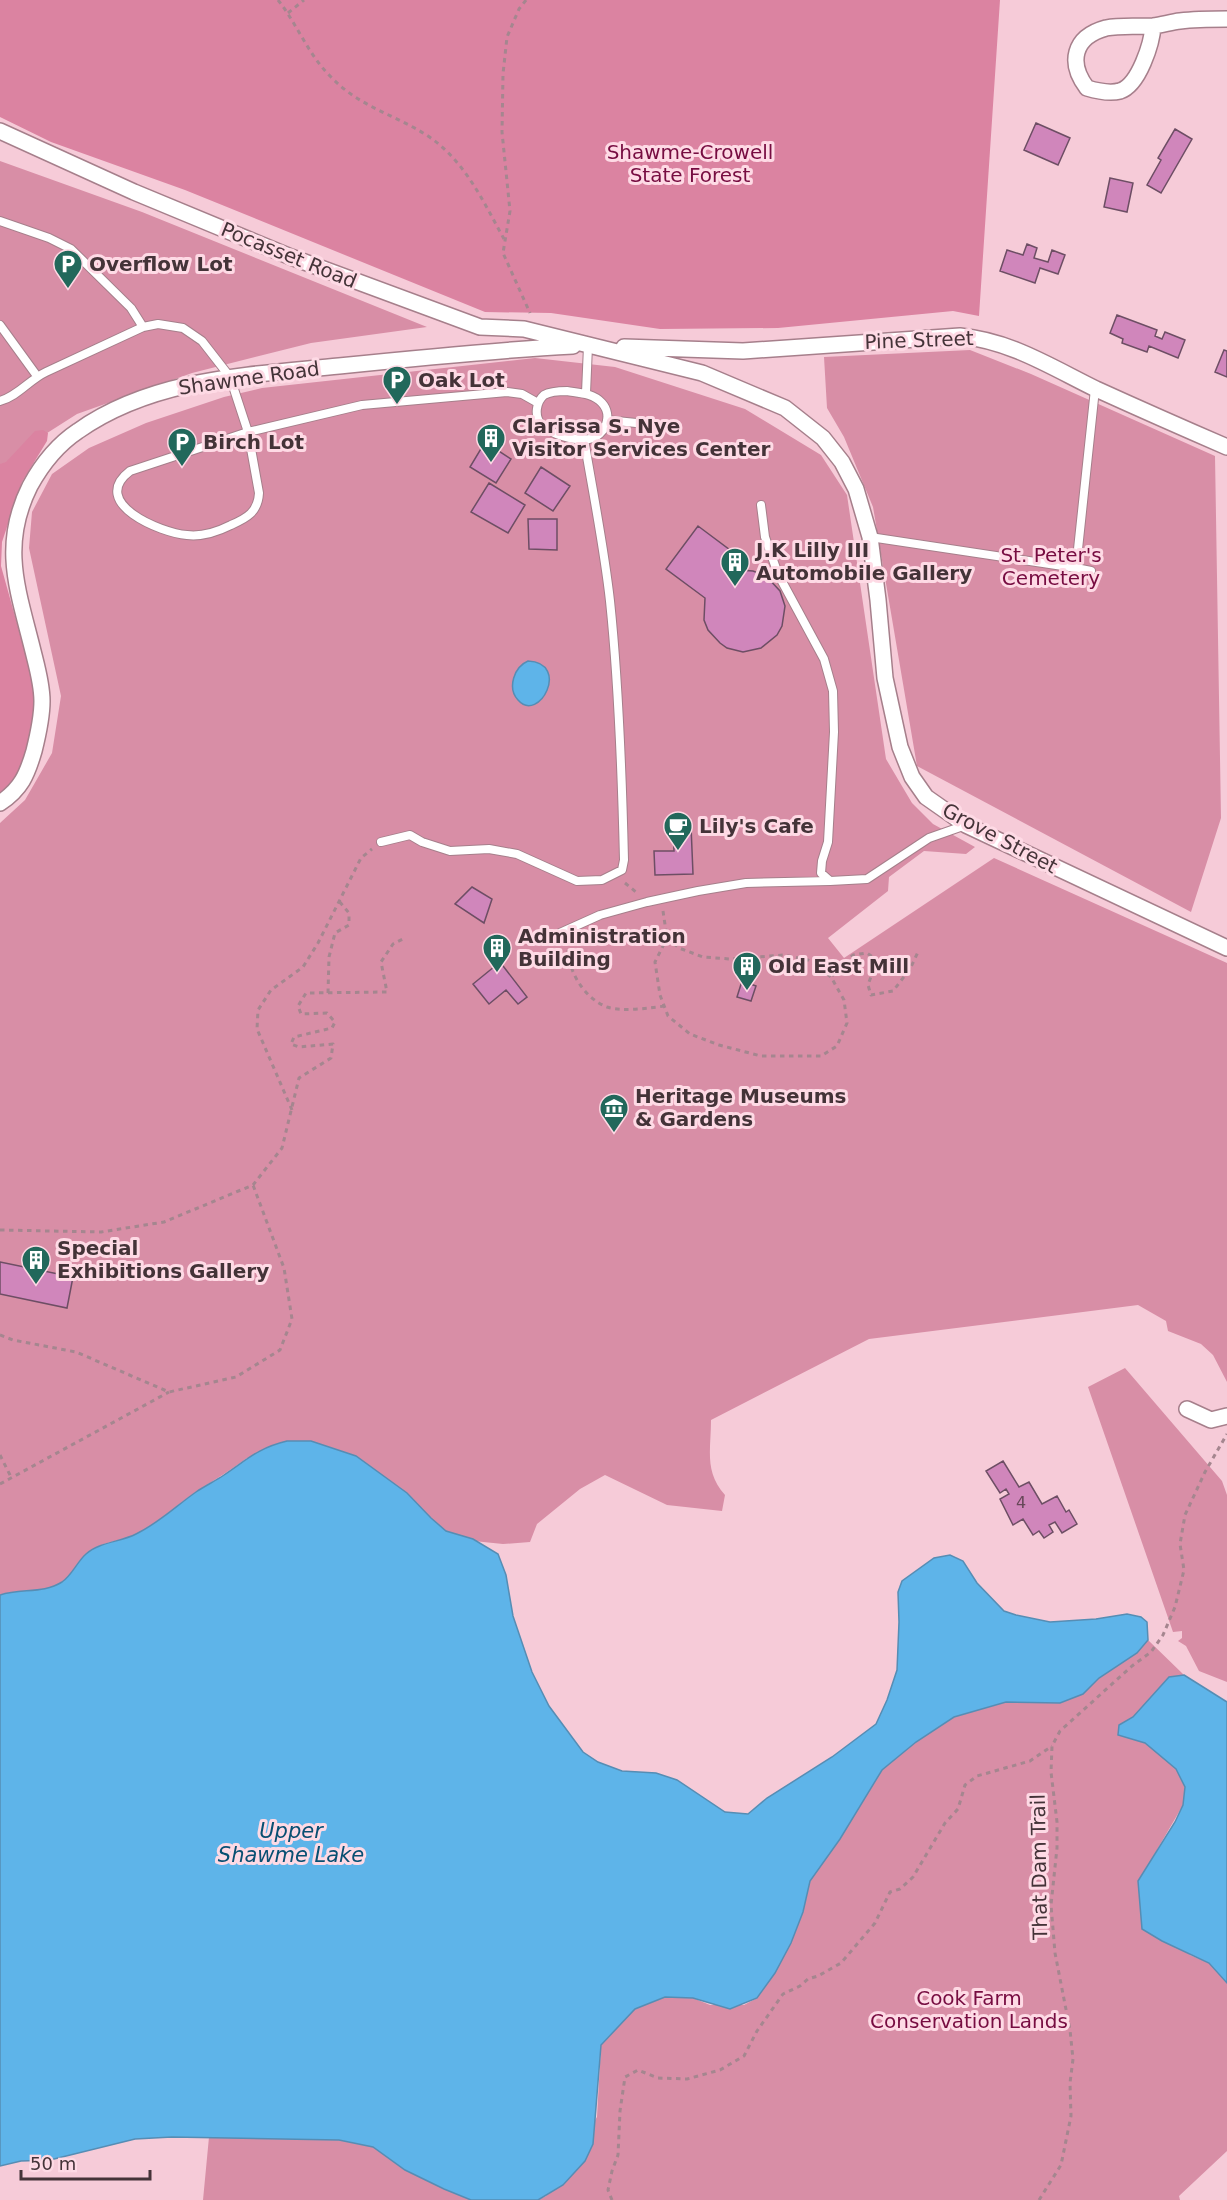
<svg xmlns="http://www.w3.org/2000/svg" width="1227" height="2200" font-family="'DejaVu Sans',sans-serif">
  <rect width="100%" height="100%" fill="#f6cbd8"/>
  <!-- green -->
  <path fill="#d88ea6" d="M0 161 142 212 427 327 311 343 192 373 77 414 33 442 0 507Z
    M970 350 1031 374 1215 456 1221 818 1191 912 917 766 873 507 844 437 827 408 824 357Z
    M535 358 615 367 745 409 821 455 847 495 886 759 912 803 933 824 975 847 966 854 924 851 889 877 888 891 828 938 844 958 994 858 1227 963V1382L1213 1355 1201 1344 1168 1331 1166 1321 1138 1305 869 1339 711 1420C711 1450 704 1471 725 1495L722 1511 667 1505 605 1475 580 1489 537 1524 530 1542 503 1544 454 1539 247 1458C231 1470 214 1480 197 1491 177 1505 159 1522 137 1534 121 1542 100 1541 86 1554 77 1561 72 1575 62 1582 43 1594 20 1588 0 1595V823L25 800 52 753 61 696 29 548 32 512 52 474 89 448 146 423 224 397 262 388Z
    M1125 1368 1222 1481 1227 1495V1682L1199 1671 1186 1646 1178 1641 1182 1638V1631L1173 1632 1088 1387Z
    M1148 1640 1184 1675 1169 1677 1133 1718 1119 1725 1118 1735 1145 1743 1177 1769 1185 1787 1183 1805 1154 1855 1190 1955 1209 1963 1227 1983V2151L1179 2196 1180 2200H538L546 2196 597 2117 601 2045 635 2009 665 1997 693 1998 710 2005H744L757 1998 803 1912 810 1881 840 1839 882 1770 916 1742 954 1717 1006 1702 1060 1703 1083 1694 1099 1678 1137 1653Z
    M209 2137 339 2140 373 2147 405 2170 444 2189 471 2200H203Z"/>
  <!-- forest -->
  <path fill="#db83a1" d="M0 0H1000L979 316 953 311 778 328 660 329 551 313 485 312 185 190 51 142 0 117Z
    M43 430 48 433 47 441 22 482 2 542 1 566 33 681 36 702 33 723 22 769 17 778 0 795V464L6 462 35 431Z"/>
  <!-- water -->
  <path fill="#5eb4e9" stroke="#568db4" stroke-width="1.5" d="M528 661C571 663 539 724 518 700 507 688 514 667 528 661Z
    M287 1441H311L356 1456 407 1493 431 1518 446 1531 473 1539 498 1554 506 1575 513 1616 532 1672 549 1706 583 1752 598 1762 622 1771 656 1773 677 1780 725 1812 748 1814 767 1798 832 1757 876 1724 887 1700 897 1670 899 1622 898 1592 902 1581 934 1558 950 1555 963 1561 977 1583 1004 1611 1016 1615 1050 1622 1096 1619 1127 1614 1141 1617 1147 1622 1148 1640 1137 1653 1099 1678 1083 1694 1060 1703 1006 1702 954 1717 916 1742 882 1770 840 1839 810 1881 803 1912 791 1943 775 1973 757 1998 730 2009 693 1998 665 1997 635 2009 601 2045 593 2144 585 2161 563 2185 538 2200H471L444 2189 405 2170 373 2147 339 2140 172 2137 135 2139 50 2160 21 2161 0 2166V1595C21 1588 43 1594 62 1582 72 1575 77 1562 86 1554 99 1542 121 1542 136 1534 159 1523 176 1506 196 1492 205 1486 215 1481 224 1475 248 1459 258 1448 287 1441Z
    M1184 1675 1227 1702V1983L1209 1963 1162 1941 1142 1929 1138 1881 1175 1822 1183 1805 1185 1787 1176 1769 1145 1743 1118 1735 1119 1725 1133 1717 1169 1677Z"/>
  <!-- building -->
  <path fill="#d086bb" stroke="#6d4e64" stroke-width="1.5" d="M1036 123 1070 138 1058 165 1024 150Z
    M1175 129 1192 139 1161 193 1147 185 1161 160 1158 158Z
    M1110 178 1133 183 1127 212 1104 207Z
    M1027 244 1037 248 1034 258 1048 262 1052 250 1065 255 1058 274 1040 268 1035 283 1000 271 1007 250 1023 255Z
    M1117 315 1157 330 1155 336 1162 339 1165 332 1185 340 1178 358 1149 346 1147 352 1122 343 1123 339 1110 333Z
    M1224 350 1227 351V377L1215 372Z
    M485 442 511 459 496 483 470 467Z
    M541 467 570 486 553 511 525 493Z
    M489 483 525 505 508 533 471 512Z
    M528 519H557V550L529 549Z
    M698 526 746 562 740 570 753 571 766 576 780 591 785 606 782 626 777 635 761 648 743 652 727 648 720 643 708 630 704 620 705 598 666 569Z
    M691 826 693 874 655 875 654 851H674L673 827Z
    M472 887 492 899 484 923 455 904Z
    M500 962 527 997 518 1004 506 990 489 1004 473 984Z
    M742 981 756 986 751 1001 737 997Z
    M0 1262 73 1277 67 1308 0 1294Z
    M1003 1461 1019 1487 1029 1482 1042 1504 1057 1496 1066 1512 1069 1510 1077 1524 1062 1533 1055 1522 1049 1525 1053 1532 1044 1538 1039 1531 1033 1535 1023 1519 1013 1525 1000 1499 1009 1494 1006 1489 1000 1493 986 1471Z"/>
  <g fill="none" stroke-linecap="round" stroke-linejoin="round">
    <!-- lane casing -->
    <g stroke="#a67f8b" stroke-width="10">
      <path id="lane" d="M0 221 49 238 71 249 131 308 143 327
        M0 325 37 376
        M567 391C579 393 593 393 602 403 613 415 606 436 589 439 575 441 551 435 541 424 534 416 536 402 544 395 551 391 560 391 567 391Z
        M586 393 588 346
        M0 401C18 396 29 380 46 372L143 327 158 324 183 328 202 341 230 377 248 432 362 405 507 392 522 394 538 403
        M607 420 636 423
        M248 432 259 493C258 512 247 518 231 525 217 532 203 537 187 535 161 533 88 503 130 471Z
        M761 505 765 537 778 574 824 659 833 691 834 732 828 842 822 861 821 873 830 881 867 879 929 838 966 825
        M870 537 1076 568 1095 389
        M1076 568 1091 571
        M381 842 410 835 422 842 450 851 489 849 517 854 577 881 602 880 622 870 624 860C622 774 619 687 610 601 604 547 593 493 584 439
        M551 937 600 915 647 902 698 891 746 883 830 881"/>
    </g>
    <!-- street casing -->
    <g stroke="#a67f8b" stroke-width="18">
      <path id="street" d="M1153 26C1152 43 1139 85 1120 91 1109 94 1097 91 1087 88 1068 63 1073 37 1106 28 1121 25 1138 27 1153 26 1162 25 1171 22 1180 21 1196 19 1212 19 1227 19
        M0 131 134 192 291 257 480 327 524 329 702 373 785 408 823 438 842 462 856 489 870 537 878 600 885 678 900 747 912 777 926 797 966 825 1227 948
        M624 347 743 351 960 336C1011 341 1051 367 1096 389 1140 409 1183 428 1227 447
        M0 803C21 789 27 775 34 751 38 735 42 718 42 701 42 684 37 667 33 651 18 590 0 546 30 486 42 464 57 445 78 431 153 378 250 375 339 366 417 358 495 350 573 346
        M1187 1409 1211 1420 1227 1416"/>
    </g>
    <!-- path -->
    <path stroke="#a5868f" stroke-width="3" stroke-dasharray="4.5 4.5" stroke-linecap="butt" d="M278 0C297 24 308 54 330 76 359 107 394 114 428 136 465 161 483 201 504 239
      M526 0 519 9 507 37 503 74 502 132 510 211 503 253 530 313
      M288 13 304 0
      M625 883 636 892
      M663 911 667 938 679 948 703 957 730 959 784 955 808 960 831 977 844 1000 847 1023 837 1046 821 1056H761L719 1045 690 1034 668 1016 660 995 655 962 667 938
      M569 941C564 966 583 998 607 1007 622 1012 649 1008 665 1006
      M832 976 853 955 867 953 873 957V971L868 985 871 995 893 991 910 969 918 952
      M328 993 329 957 335 933 349 925V913L339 901
      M292 1110 257 1029 258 1010 271 990 303 967 318 943 361 858 372 849
      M0 1230 101 1232 164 1222 253 1185 282 1148 299 1078 331 1058 333 1044 299 1047 291 1044 294 1037 332 1028 335 1022 327 1013 301 1014 298 1006 306 993 387 992 381 962 393 944 405 938
      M0 1335 13 1340 76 1352 169 1392 236 1377 280 1350 292 1319 284 1268 253 1185
      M0 1455 11 1477
      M0 1484 169 1392
      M612 2200 608 2190 612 2171 618 2155 620 2111 625 2077 638 2070 658 2078 687 2079 720 2070 744 2056 757 2031 783 1994 800 1986 808 1979 818 1976 841 1963 875 1923 890 1892 900 1889 913 1877 945 1823 958 1809 965 1785 977 1776 1030 1761 1052 1746
      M1039 2200 1061 2165 1071 2116 1070 2083 1073 2059 1070 2030 1055 1953 1051 1905 1057 1848V1822L1051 1772 1052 1746 1060 1731 1132 1666 1151 1652 1163 1635 1175 1607 1184 1570 1180 1544 1185 1515 1205 1472 1227 1434"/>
    <!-- lane -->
    <use href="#lane" stroke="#fff" stroke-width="8"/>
    <!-- street -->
    <use href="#street" stroke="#fff" stroke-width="15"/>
  </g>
  <!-- icons -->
  <defs>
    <g id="parking-pin" transform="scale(1.5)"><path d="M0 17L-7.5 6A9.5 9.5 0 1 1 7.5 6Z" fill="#22685b" stroke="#fedae5"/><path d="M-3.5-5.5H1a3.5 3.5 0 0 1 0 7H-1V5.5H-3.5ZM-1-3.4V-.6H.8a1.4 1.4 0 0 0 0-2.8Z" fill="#fff"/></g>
    <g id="building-pin" transform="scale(1.5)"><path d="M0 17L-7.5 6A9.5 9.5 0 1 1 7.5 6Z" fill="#22685b" stroke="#fedae5"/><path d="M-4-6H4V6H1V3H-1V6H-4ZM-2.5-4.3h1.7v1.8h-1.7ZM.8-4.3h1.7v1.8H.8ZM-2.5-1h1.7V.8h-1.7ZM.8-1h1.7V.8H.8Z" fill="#fff"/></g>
    <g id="cafe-pin" transform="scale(1.5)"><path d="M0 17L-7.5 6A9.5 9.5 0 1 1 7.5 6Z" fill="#22685b" stroke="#fedae5"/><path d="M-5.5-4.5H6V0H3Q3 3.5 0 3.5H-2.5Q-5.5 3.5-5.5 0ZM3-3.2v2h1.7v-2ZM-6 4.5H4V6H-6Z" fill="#fff"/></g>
    <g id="museum-pin" transform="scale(1.5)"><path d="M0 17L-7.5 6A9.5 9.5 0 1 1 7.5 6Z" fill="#22685b" stroke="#fedae5"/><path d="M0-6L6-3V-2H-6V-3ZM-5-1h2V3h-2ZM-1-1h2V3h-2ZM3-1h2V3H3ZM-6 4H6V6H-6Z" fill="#fff"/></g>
  </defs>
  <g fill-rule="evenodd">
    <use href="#parking-pin" x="68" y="264"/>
    <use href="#parking-pin" x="397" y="380"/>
    <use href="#building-pin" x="491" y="438"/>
    <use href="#parking-pin" x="182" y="442"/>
    <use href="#building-pin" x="735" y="562"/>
    <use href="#cafe-pin" x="678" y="826"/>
    <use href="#building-pin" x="497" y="948"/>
    <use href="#building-pin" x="747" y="966"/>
    <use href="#museum-pin" x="614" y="1108"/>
    <use href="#building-pin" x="36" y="1260"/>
  </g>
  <g text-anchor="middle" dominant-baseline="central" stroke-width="6" stroke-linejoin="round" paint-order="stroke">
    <!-- number labels -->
    <g font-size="16" fill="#674859">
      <text x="1021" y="1502">4</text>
    </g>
    <!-- park labels -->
    <g font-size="20" fill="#770c41" stroke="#fedae5">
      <text x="690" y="152">Shawme-Crowell<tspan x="690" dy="23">State Forest</tspan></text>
      <text x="1051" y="555">St. Peter's<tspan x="1051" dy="23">Cemetery</tspan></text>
      <text x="969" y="1998">Cook Farm<tspan x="969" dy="23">Conservation Lands</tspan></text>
    </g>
    <!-- street labels -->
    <g font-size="20" fill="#443338" stroke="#fedae5">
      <text transform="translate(289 255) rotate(22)">Pocasset Road</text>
      <text transform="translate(919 340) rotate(-2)">Pine Street</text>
      <text transform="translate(249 378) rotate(-8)">Shawme Road</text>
      <text transform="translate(1000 838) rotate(28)">Grove Street</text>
      <text transform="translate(1039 1867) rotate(-91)">That Dam Trail</text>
    </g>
    <!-- poi labels -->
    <g font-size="20" font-weight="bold" fill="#443338" stroke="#fedae5" text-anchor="start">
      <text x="89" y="264">Overflow Lot</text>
      <text x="418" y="380">Oak Lot</text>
      <text x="512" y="426">Clarissa S. Nye<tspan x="512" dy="23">Visitor Services Center</tspan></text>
      <text x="203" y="442">Birch Lot</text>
      <text x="756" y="550">J.K Lilly III<tspan x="756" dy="23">Automobile Gallery</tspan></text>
      <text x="699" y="826">Lily's Cafe</text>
      <text x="518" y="936">Administration<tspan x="518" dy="23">Building</tspan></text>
      <text x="768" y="966">Old East Mill</text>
      <text x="635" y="1096">Heritage Museums<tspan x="635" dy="23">&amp; Gardens</tspan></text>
      <text x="57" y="1248">Special<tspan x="57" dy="23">Exhibitions Gallery</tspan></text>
    </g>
    <!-- water labels -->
    <g font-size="21" font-style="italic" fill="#084f72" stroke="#fedae5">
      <text x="291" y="1831">Upper<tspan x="291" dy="24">Shawme Lake</tspan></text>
    </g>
  </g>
  <!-- scale -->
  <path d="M21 2170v9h129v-9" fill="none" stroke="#443338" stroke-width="3"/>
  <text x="30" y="2170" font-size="18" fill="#443338" stroke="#fedae5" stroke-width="4.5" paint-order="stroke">50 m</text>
</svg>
